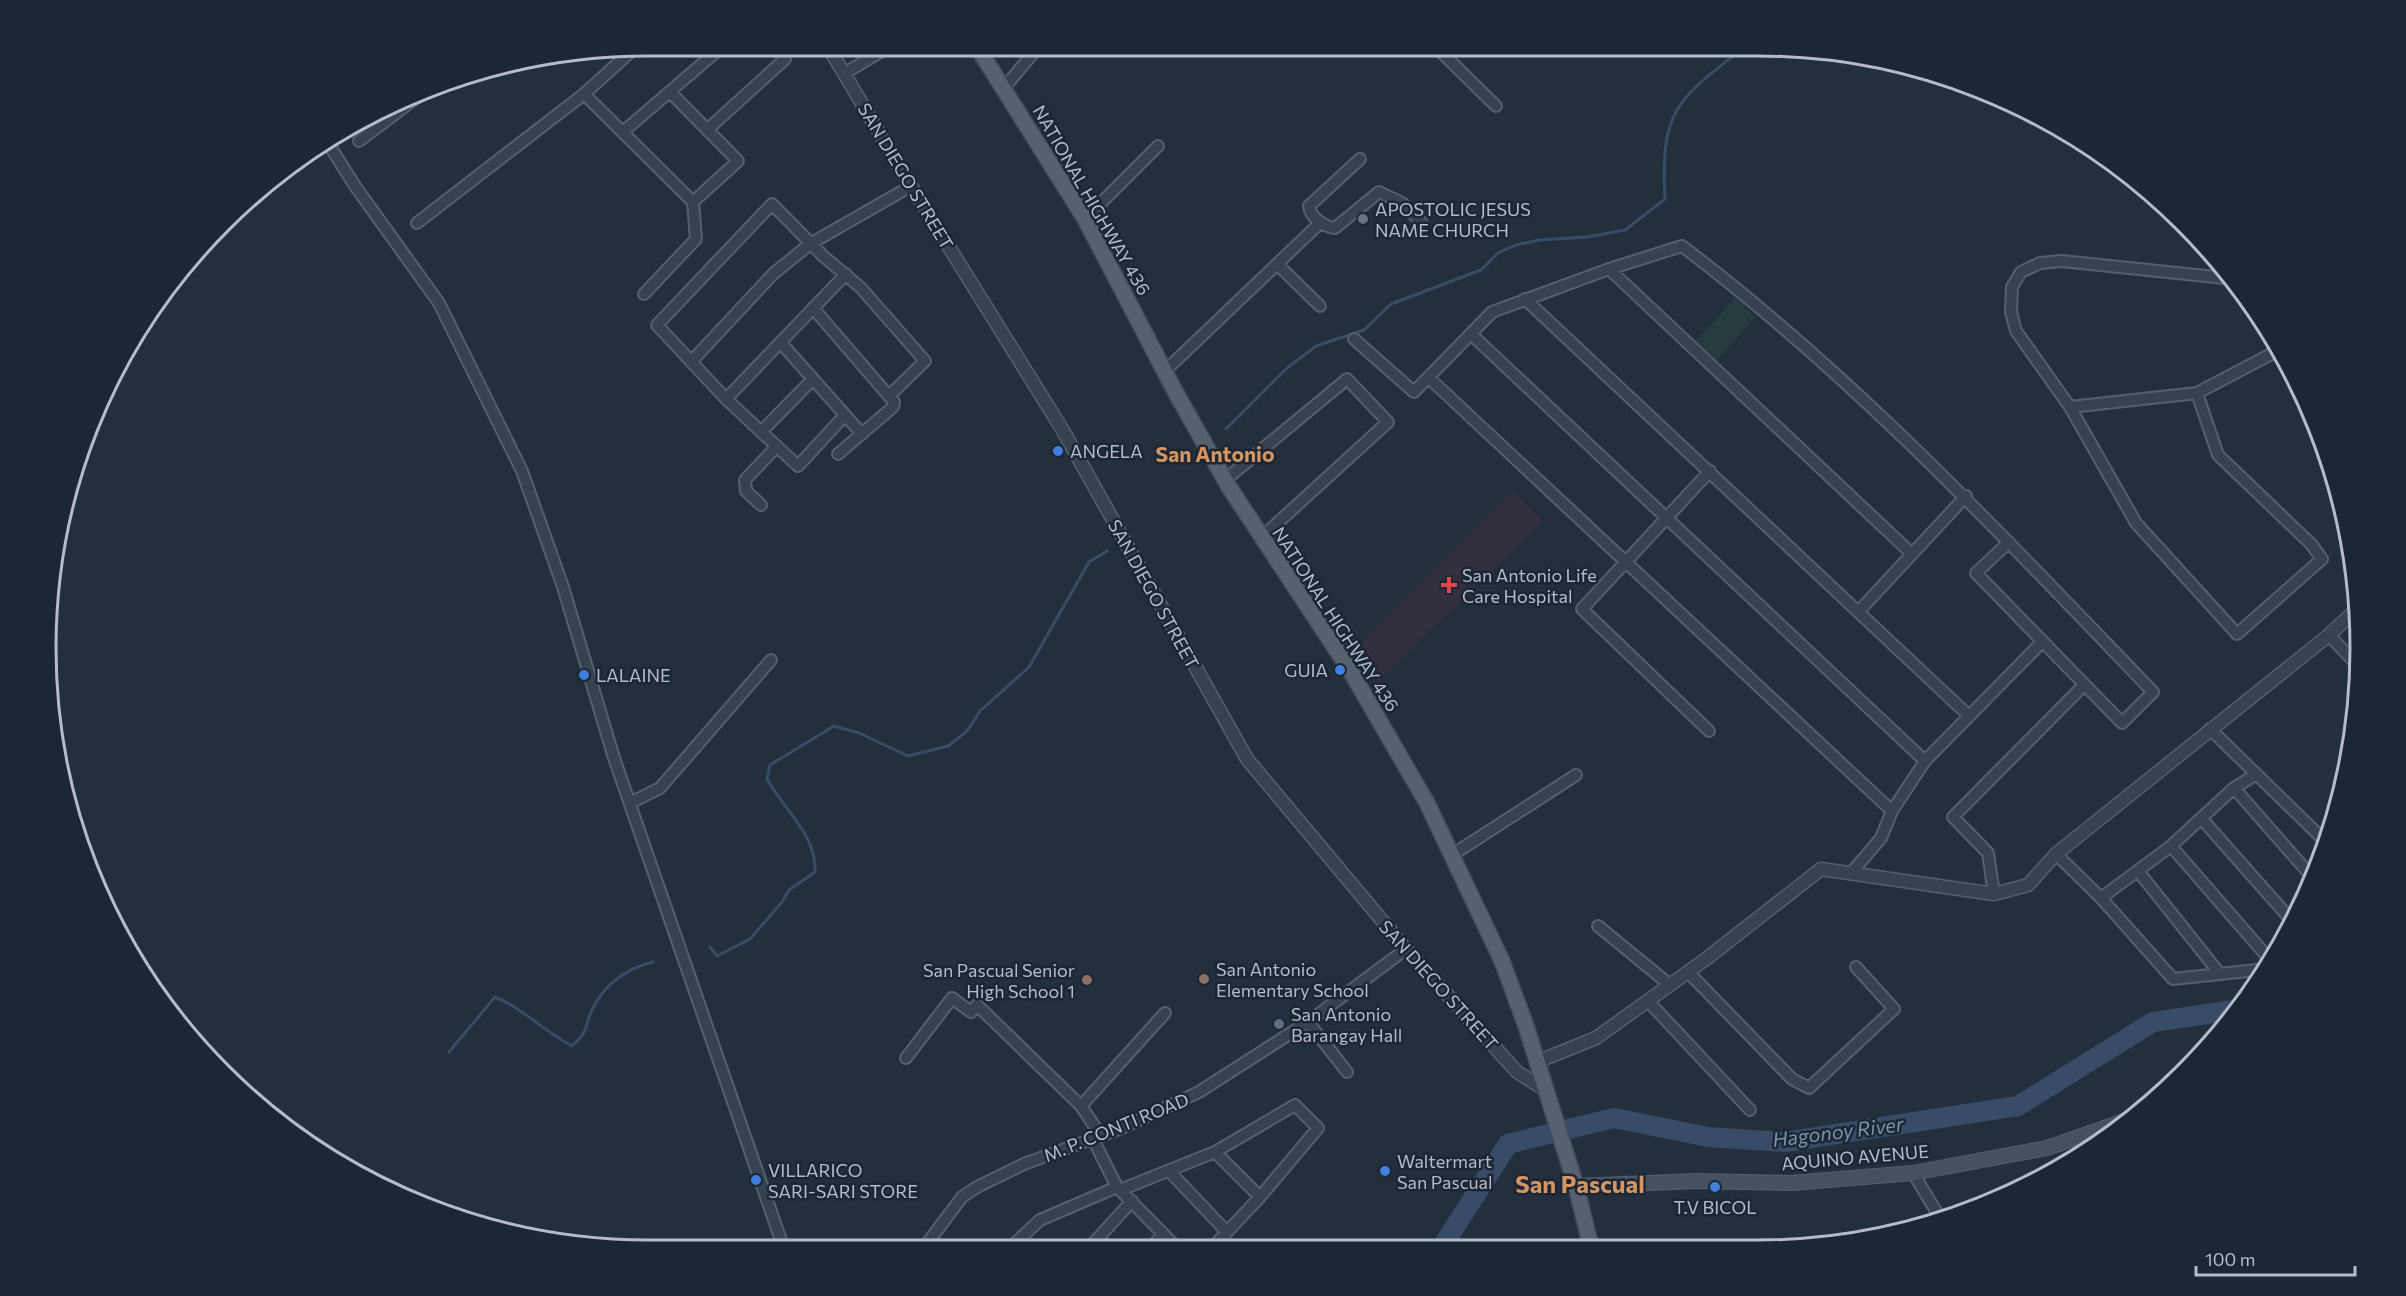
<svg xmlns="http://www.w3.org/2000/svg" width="2406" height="1296" font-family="Commissioner,sans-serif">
  <rect width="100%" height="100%" fill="#242f3e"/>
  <!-- medical -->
  <path fill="#32303f" d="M1513 491 1543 521 1377 683 1356 648Z"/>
  <!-- green -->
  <path fill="#263c3f" d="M1735 298 1755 317 1717 360 1696 341Z"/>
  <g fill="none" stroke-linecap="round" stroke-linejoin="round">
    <!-- stream -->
    <path stroke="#394c67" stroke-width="3" d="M1226 429 1286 369 1316 346 1364 330 1391 304 1481 270 1498 253 1516 245 1539 240 1587 237 1625 230 1665 199C1660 108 1678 99 1746 46
      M710 947 717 956 750 939 782 902 789 890 815 872C817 835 784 810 767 779L770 765 834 726 859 733 908 756 948 746 967 731 980 711 1029 667 1089 562 1107 551
      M449 1052 495 997C524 1009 545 1032 572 1046 591 1028 583 1029 592 1010 604 984 627 968 653 962"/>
    <!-- river -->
    <path stroke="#394c67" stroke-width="20" d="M1442 1247 1508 1144 1614 1118 1708 1137 1785 1142 2018 1106 2153 1022 2234 1010"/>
    <!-- minor casing -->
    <g stroke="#565f6c" stroke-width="14">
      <path id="minor" d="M1435 46 1496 106
        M1279 47 1281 46
        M845 73 892 45
        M1004 88 1040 45
        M671 93 738 161 693 202
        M584 94 693 202 696 239 644 294
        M707 130 785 59 773 45
        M624 131 724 45
        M326 140 355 186 439 303 522 471 563 587 614 758 784 1249
        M359 141 428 89
        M1360 159 1309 206C1310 217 1324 227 1335 228L1379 192 1402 203 1422 223
        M1085 219 1158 146
        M417 223 584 94 637 46
        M1277 264 1320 306
        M1609 269 1912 554
        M1525 299 1968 715
        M813 308 894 402 893 407 838 454
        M1472 335 1925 761
        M1354 339 1414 392 1492 312 1609 269 1682 246C1855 377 2003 536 2153 692L2122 723 1976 573 2009 542
        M781 343 862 434
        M691 362 773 274 810 244 911 186
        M1165 371 1320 223
        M1429 378 1892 811
        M2197 393 2218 455 2311 544 2322 559 2237 634 2136 523 2070 407 2016 331 2011 312 2012 287 2021 272 2040 263 2062 261 2234 279
        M726 399 846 274
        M2070 407 2197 393 2279 350
        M845 415 798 466 726 399 657 325 772 204 823 256 861 288 925 361 890 395
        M761 432 813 379
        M1225 480 1347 379 1388 422 1261 538
        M761 505 746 491 745 480 777 446
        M1860 610 1966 496
        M2329 635 2358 666
        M2210 729 2328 844
        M1709 731 1582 609 1710 471
        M2234 788 2255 775
        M630 803 660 788 771 660
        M2201 818 2293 922
        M2171 846 2271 961
        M2056 854 2101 898 2171 846 2234 788 2313 878
        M1452 855 1576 775
        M1852 872 1881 838 1892 811 1925 761 2041 643
        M1994 894 1988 853 1953 817 2083 686
        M2101 898 2173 979 2220 974 2138 871
        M1598 926 1670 985
        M1688 972 1792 1079 1809 1088 1894 1009 1856 967
        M2220 974 2266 969
        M1648 1001 1750 1110
        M1308 1022 1347 1072
        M906 1058 952 998 971 1012 977 1005 1081 1106 1101 1136
        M1081 1106 1165 1013
        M1093 1139 1117 1187 1177 1248
        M1215 1152 1260 1197
        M1169 1171 1226 1231
        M1913 1173 1942 1221
        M1120 1190 1215 1152 1295 1105 1318 1128 1260 1197 1212 1248
        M1010 1248 1040 1220 1117 1187
        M1089 1248 1132 1201
        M1151 1248 1163 1234
        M923 1249 962 1197 977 1187 1024 1164 1122 1128 1199 1092 1308 1022 1406 949"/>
    </g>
    <!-- tertiary casing -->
    <g stroke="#565f6c" stroke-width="15">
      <path id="tertiary" d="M827 45 911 186 1062 429 1247 759 1406 949 1517 1072 1547 1091
        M1539 1061 1596 1038 1706 959 1821 869 1994 894 2028 885 2056 854 2329 635 2359 607"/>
    </g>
    <!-- secondary casing -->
    <g stroke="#565f6c" stroke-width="16">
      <path id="secondary" d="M1576 1186 1696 1181 1792 1183 1913 1173 2047 1148 2130 1119"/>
    </g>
    <!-- primary casing -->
    <g stroke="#414a57" stroke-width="18">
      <path id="primary" d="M976 45 1085 219 1176 393 1229 487 1351 672 1427 803 1502 961 1526 1026 1576 1186 1591 1247"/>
    </g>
    <!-- minor -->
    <use href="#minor" stroke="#38414e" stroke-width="10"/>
    <!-- tertiary -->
    <use href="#tertiary" stroke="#38414e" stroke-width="12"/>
    <!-- secondary -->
    <use href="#secondary" stroke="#465061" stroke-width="14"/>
    <!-- primary -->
    <use href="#primary" stroke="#56606e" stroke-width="15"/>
  </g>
  <!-- markers -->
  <circle fill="#6b7280" stroke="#1d2633" stroke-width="2" cx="1363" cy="219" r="6"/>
  <g fill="#3f7fe0" stroke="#1d2633" stroke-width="2">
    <circle cx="1058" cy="451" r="6"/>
    <circle cx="1340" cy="670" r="6"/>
    <circle cx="584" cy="675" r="6"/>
    <circle cx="1385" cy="1171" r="6"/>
    <circle cx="756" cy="1180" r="6"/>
    <circle cx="1715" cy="1187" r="6"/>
  </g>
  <path fill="#e0444e" stroke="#1d2633" stroke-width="2" d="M1446 576h6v6h6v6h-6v6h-6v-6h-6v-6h6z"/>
  <g fill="#8d6e63" stroke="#1d2633" stroke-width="2">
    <circle cx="1204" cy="979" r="6"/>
    <circle cx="1087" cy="980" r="6"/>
  </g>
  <circle fill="#5c6f8a" stroke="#1d2633" stroke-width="2" cx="1279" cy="1024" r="6"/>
  <g text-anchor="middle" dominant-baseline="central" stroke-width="5" stroke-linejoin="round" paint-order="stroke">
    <!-- street labels -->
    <g font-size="18" fill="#b4bcc9" stroke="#1d2633">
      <text transform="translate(906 176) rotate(59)">SAN DIEGO STREET</text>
      <text transform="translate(1092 200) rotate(60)">NATIONAL HIGHWAY 436</text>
      <text transform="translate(1154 594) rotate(61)">SAN DIEGO STREET</text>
      <text transform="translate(1336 619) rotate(57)">NATIONAL HIGHWAY 436</text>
      <text transform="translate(1439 985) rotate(48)">SAN DIEGO STREET</text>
      <text transform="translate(1116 1127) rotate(-22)">M. P. CONTI ROAD</text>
      <text transform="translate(1855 1157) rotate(-5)">AQUINO AVENUE</text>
    </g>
    <!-- poi labels -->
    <g font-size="18" fill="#b4bcc9" stroke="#1d2633" text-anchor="start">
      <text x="1375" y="209">APOSTOLIC JESUS<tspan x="1375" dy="21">NAME CHURCH</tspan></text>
      <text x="1070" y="451">ANGELA</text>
      <text x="1462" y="575">San Antonio Life<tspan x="1462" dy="21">Care Hospital</tspan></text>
      <text x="1328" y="670" text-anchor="end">GUIA</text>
      <text x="596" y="675">LALAINE</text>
      <text x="1216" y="969">San Antonio<tspan x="1216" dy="21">Elementary School</tspan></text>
      <text x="1075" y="970" text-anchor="end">San Pascual Senior<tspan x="1075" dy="21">High School 1</tspan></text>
      <text x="1291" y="1014">San Antonio<tspan x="1291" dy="21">Barangay Hall</tspan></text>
      <text x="1397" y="1161">Waltermart<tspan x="1397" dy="21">San Pascual</tspan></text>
      <text x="768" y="1170">VILLARICO<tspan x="768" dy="21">SARI-SARI STORE</tspan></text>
      <text x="1715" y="1207" text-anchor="middle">T.V BICOL</text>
    </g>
    <!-- water labels -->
    <g font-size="20" font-style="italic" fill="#7c92b1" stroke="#1d2633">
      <text transform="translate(1838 1131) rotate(-7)">Hagonoy River</text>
    </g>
    <!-- quarter labels -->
    <g font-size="21" font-weight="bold" fill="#d59563" stroke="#1d2633">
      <text x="1215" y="453">San Antonio</text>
    </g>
    <!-- district labels -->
    <g font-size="24" font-weight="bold" fill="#d59563" stroke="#1d2633">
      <text x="1580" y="1183">San Pascual</text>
    </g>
  </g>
  <!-- crop -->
  <path d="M0 0H2406V1296H0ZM648 56H1758A592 592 0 0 1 2350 648V648A592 592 0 0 1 1758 1240H648A592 592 0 0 1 56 648V648A592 592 0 0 1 648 56Z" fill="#1d2633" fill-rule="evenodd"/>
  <path fill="none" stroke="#b4bcc9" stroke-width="3" d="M648 56H1758A592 592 0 0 1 2350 648V648A592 592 0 0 1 1758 1240H648A592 592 0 0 1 56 648V648A592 592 0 0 1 648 56Z"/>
  <!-- scale -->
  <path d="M2196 1266v9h159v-9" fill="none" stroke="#b4bcc9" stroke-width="3"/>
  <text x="2205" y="1266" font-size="18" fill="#b4bcc9" stroke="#1d2633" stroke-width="4.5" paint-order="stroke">100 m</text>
</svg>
